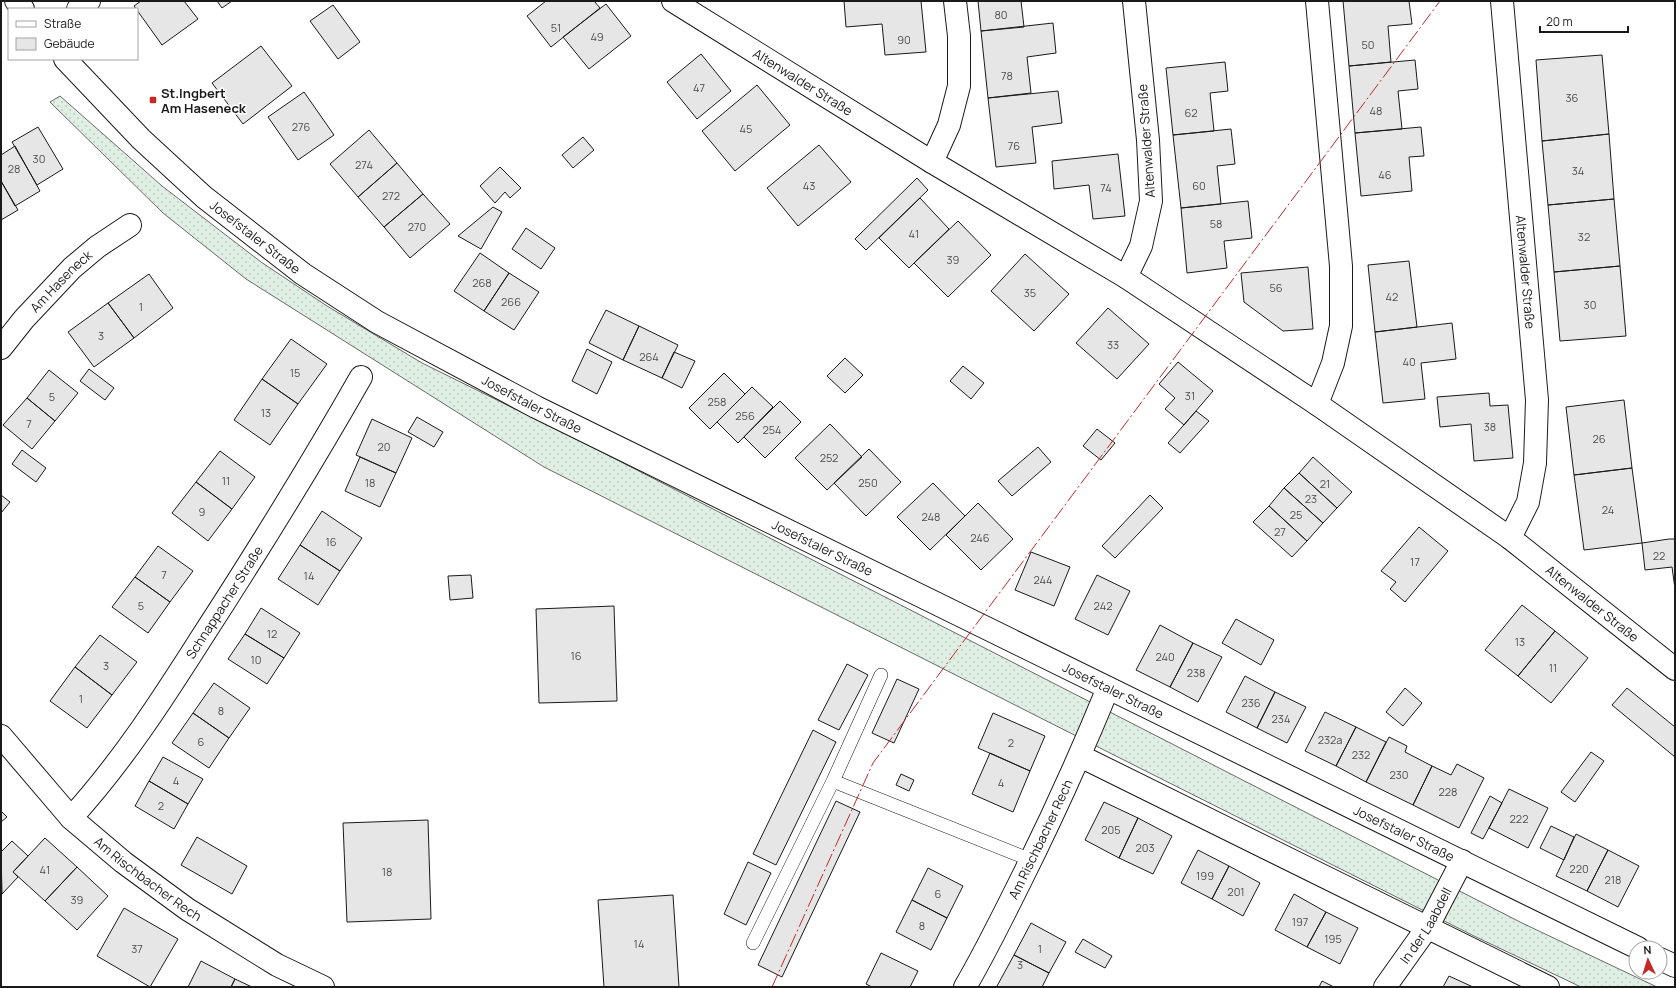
<svg xmlns="http://www.w3.org/2000/svg" width="1676" height="988" font-family="Manrope,sans-serif">
  <defs>
    <pattern id="grass-dots" width="8" height="8" patternUnits="userSpaceOnUse"><rect width="8" height="8" fill="#e0efe3"/><path d="M2 2h.1M6 6h.1" fill="none" stroke="#c0ccc2" stroke-width="1.8" stroke-linecap="round"/></pattern>
  </defs>
  <rect width="100%" height="100%" fill="#fff"/>
  <!-- grass -->
  <path fill="url(#grass-dots)" stroke="#6a6a6a" d="M60 96 162 186 261 262 327 306 422 363 588 445 1522 923 1657 987H1581L1474 936 1108 752 544 467 246 279 163 213 50 102Z"/>
  <!-- building -->
  <path fill="#e6e6e6" stroke="#1a1a1a" d="M141 1H184L198 19 162 45 134 6Z
    M217 1H232L222 8Z
    M546 1H594L600 8 551 47 527 16Z
    M844 1H921L926 52 885 55 882 24 846 27Z
    M978 1H1021L1024 27 981 31Z
    M1343 1H1409L1412 24 1388 26 1391 62 1349 66Z
    M606 4 631 36 589 69 563 37Z
    M333 5 360 42 338 59 310 21Z
    M1053 23 1056 53 1027 57 1031 93 988 98 981 31Z
    M261 46 292 86 243 124 212 83Z
    M701 54 731 91 697 119 667 82Z
    M1602 55 1609 134 1542 141 1536 60Z
    M1415 60 1418 89 1398 91 1402 129 1355 133 1349 66Z
    M1225 62 1228 91 1210 93 1214 131 1173 135 1166 68Z
    M757 85 790 125 735 171 702 131Z
    M1058 91 1062 123 1032 127 1036 163 996 167 988 98Z
    M304 92 334 135 298 160 268 117Z
    M38 127 63 169 37 185 12 142Z
    M1421 127 1424 156 1409 157 1412 191 1361 196 1355 133Z
    M1231 129 1235 164 1217 166 1221 204 1181 208 1173 135Z
    M369 130 397 163 358 197 330 164Z
    M1609 134 1614 199 1548 205 1542 141Z
    M583 137 594 150 573 168 562 155Z
    M819 145 851 182 798 226 767 188Z
    M15 146 40 191 15 206 1 181V155Z
    M1118 154 1125 216 1093 219 1089 185 1054 189 1052 161Z
    M397 163 423 194 384 227 358 197Z
    M500 167 521 188 510 198 505 192 495 203 480 186Z
    M917 178 928 190 866 250 855 239Z
    M1 181 18 210 1 220Z
    M423 194 450 224 410 258 384 227Z
    M920 198 949 229 909 268 879 238Z
    M1614 199 1620 266 1554 272 1548 205Z
    M1248 201 1252 238 1224 241 1227 268 1187 273 1181 208Z
    M493 207 502 212 481 249 458 236Z
    M958 221 991 255 948 297 914 263Z
    M526 228 555 248 541 269 512 249Z
    M480 253 509 273 484 311 454 291Z
    M1025 254 1069 294 1034 331 991 291Z
    M1409 261 1417 327 1375 332 1368 265Z
    M1620 266 1626 336 1560 341 1554 272Z
    M1308 267 1313 329 1283 331 1244 302 1241 273Z
    M509 273 539 292 514 330 484 311Z
    M149 274 173 308 134 338 108 303Z
    M108 303 134 338 94 367 68 332Z
    M1108 308 1149 344 1117 379 1076 343Z
    M606 310 639 326 623 360 589 343Z
    M1452 323 1456 359 1421 363 1425 399 1383 403 1375 332Z
    M639 326 678 345 662 378 623 360Z
    M291 339 327 364 298 404 262 379Z
    M587 349 612 362 597 394 572 381Z
    M674 352 695 361 682 388 662 378Z
    M845 358 863 375 845 393 827 376Z
    M1178 362 1213 391 1184 425 1165 409 1175 398 1159 384Z
    M963 366 984 383 971 399 950 381Z
    M89 369 114 388 105 400 80 381Z
    M49 370 78 393 55 421 27 398Z
    M724 373 745 394 710 429 689 408Z
    M262 379 298 404 270 445 234 420Z
    M752 387 773 407 738 443 717 422Z
    M1489 393 1490 406 1508 405 1513 458 1474 461 1471 424 1440 427 1437 397Z
    M27 398 55 421 32 449 3 425Z
    M1624 400 1632 468 1574 475 1566 407Z
    M780 401 801 422 765 458 744 437Z
    M1196 411 1209 421 1180 453 1168 443Z
    M417 417 443 432 434 447 408 432Z
    M372 419 412 438 396 473 356 455Z
    M830 424 862 457 827 490 795 458Z
    M1097 429 1115 443 1101 460 1083 446Z
    M1038 447 1051 462 1012 496 998 481Z
    M869 449 901 482 866 516 834 483Z
    M22 450 46 468 36 482 12 464Z
    M220 451 255 477 232 509 196 482Z
    M360 457 396 473 380 507 345 491Z
    M1313 457 1352 492 1337 508 1299 473Z
    M1632 468 1642 543 1584 550 1574 475Z
    M1299 473 1337 508 1323 523 1284 488Z
    M196 482 232 509 208 541 172 513Z
    M933 483 965 516 930 550 897 517Z
    M1284 488 1323 523 1307 541 1269 506Z
    M1 495 10 502 1 513Z
    M1150 495 1163 508 1115 558 1102 546Z
    M978 503 1013 539 981 570 946 535Z
    M1269 506 1307 541 1292 557 1253 522Z
    M322 511 362 538 340 571 300 545Z
    M1419 527 1448 551 1405 602 1390 589 1396 582 1381 571Z
    M1669 539H1675V589L1672 567 1645 570 1642 543Z
    M300 545 340 571 318 605 278 579Z
    M158 546 193 571 170 602 135 577Z
    M1031 552 1070 567 1054 606 1015 590Z
    M471 575 473 598 450 600 448 576Z
    M1097 575 1130 591 1108 635 1075 619Z
    M135 577 170 602 148 633 112 607Z
    M1522 605 1555 631 1518 676 1485 650Z
    M614 606 617 701 539 703 536 609Z
    M261 608 300 633 284 658 245 634Z
    M1236 619 1274 640 1261 665 1222 643Z
    M1160 625 1193 643 1170 687 1136 670Z
    M1555 631 1588 658 1551 703 1518 676Z
    M245 634 284 658 267 684 228 659Z
    M100 635 137 662 112 695 75 667Z
    M1193 643 1222 657 1198 702 1170 687Z
    M847 664 868 675 839 730 818 720Z
    M75 667 112 695 87 728 50 701Z
    M1245 676 1275 692 1257 728 1226 712Z
    M897 679 919 689 894 743 872 733Z
    M214 683 250 708 229 738 193 713Z
    M1405 688 1422 703 1403 726 1386 712Z
    M1627 688 1675 727V757L1612 705Z
    M1275 692 1306 707 1287 743 1257 728Z
    M1325 712 1356 727 1336 766 1305 751Z
    M193 713 229 738 209 768 172 743Z
    M993 713 1045 736 1030 771 978 748Z
    M1356 727 1386 742 1366 782 1336 766Z
    M813 730 836 742 776 865 753 854Z
    M1389 737 1407 746 1405 752 1432 766 1413 805 1366 782Z
    M1591 752 1604 761 1575 802 1561 792Z
    M990 753 1030 771 1013 812 972 794Z
    M163 757 203 779 188 804 149 781Z
    M1457 764 1484 778 1459 828 1413 805 1432 766 1451 775Z
    M901 774 914 780 909 791 896 785Z
    M149 781 188 804 174 829 135 806Z
    M1509 789 1548 808 1528 848 1489 828Z
    M1490 796 1502 803 1483 839 1471 833Z
    M836 801 860 812 782 977 758 965Z
    M1104 802 1138 818 1119 858 1085 840Z
    M1 811 7 817 1 822Z
    M1138 818 1172 836 1153 874 1119 858Z
    M428 820 431 919 347 922 343 823Z
    M1551 826 1574 837 1564 860 1540 848Z
    M1576 834 1608 850 1587 891 1556 876Z
    M197 837 247 866 232 894 181 865Z
    M45 838 77 867 45 901 13 872Z
    M12 841 28 856 13 872 18 877 2 894 1 852Z
    M1198 850 1229 866 1212 899 1181 883Z
    M1608 850 1639 866 1618 907 1587 891Z
    M748 862 771 873 746 925 724 914Z
    M1229 866 1260 883 1243 916 1212 899Z
    M77 867 108 896 77 930 45 901Z
    M928 868 963 886 947 918 912 900Z
    M1294 894 1326 912 1307 947 1275 930Z
    M673 895 679 987H604L598 900Z
    M912 900 947 918 931 950 896 932Z
    M124 908 178 939 150 987 97 956Z
    M1326 912 1358 928 1340 964 1307 947Z
    M1031 923 1066 942 1049 973 1014 955Z
    M1083 939 1112 956 1105 968 1075 952Z
    M881 953 918 971 910 987H872L866 984Z
    M1014 955 1049 973 1042 987H1000L997 986Z
    M201 961 235 979 231 987H188Z
    M1449 976 1473 987H1443Z
    M235 979 252 987H231Z
    M1322 981 1334 987H1319Z"/>
  <g fill="none" stroke-linecap="round" stroke-linejoin="round">
    <!-- service casing -->
    <g stroke="#1a1a1a" stroke-width="14">
      <path id="service" d="M833 781 1031 860
        M753 943 833 781 881 675"/>
    </g>
    <!-- minor casing -->
    <g stroke="#1a1a1a" stroke-width="24">
      <g id="minor">
        <path id="s1" d="M673 1 932 162 1126 277 1317 404 1510 538 1675 669"/>
        <path id="s2" d="M1502 1 1537 400 1535 463 1528 502 1510 538"/>
        <path d="M78 9 89 1"/>
        <path d="M932 162 949 125 959 86V36L955 1"/>
        <path d="M1126 277 1141 246 1151 201 1148 140 1134 1"/>
        <path id="s3" d="M1 348 24 319 72 268 97 247 130 225"/>
        <path d="M1317 404 1333 363 1341 326V266L1317 1"/>
        <path id="s4" d="M1 736 71 818 123 862 187 909 277 965 323 987"/>
        <path d="M1080 756 1548 987"/>
        <path id="s5" d="M71 818C122 762 162 700 202 637 257 552 311 465 361 377"/>
        <path id="s6" d="M965 987C985 953 1002 918 1020 882 1052 818 1081 754 1108 688"/>
        <path id="s7" d="M1385 987 1427 928 1462 861"/>
      </g>
    </g>
    <!-- tertiary casing -->
    <g stroke="#1a1a1a" stroke-width="24">
      <g id="tertiary">
        <path d="M16 1 23 9"/>
        <path id="s8" d="M65 59 141 139 204 197 303 274 377 322 536 407 1638 948"/>
        <path d="M1660 959 1675 966"/>
      </g>
    </g>
    <!-- service -->
    <use href="#service" stroke="#fff" stroke-width="13"/>
    <!-- minor -->
    <use href="#minor" stroke="#fff" stroke-width="22"/>
    <!-- tertiary -->
    <use href="#tertiary" stroke="#fff" stroke-width="22"/>
    <!-- power -->
    <path stroke="#c62828" stroke-width="1" stroke-dasharray="14 3 2 3" stroke-linecap="butt" d="M772 987 873 763 1440 1"/>
  </g>
  <!-- markers -->
  <rect fill="#c62828" stroke="#fff" stroke-width="1.5" x="149" y="96" width="8" height="8" rx="2"/>
  <g text-anchor="middle" dominant-baseline="central" stroke-width="3" stroke-linejoin="round" paint-order="stroke">
    <!-- number labels -->
    <g font-size="11" fill="#4d4d4d">
      <text x="1001" y="14">80</text>
      <text x="556" y="27">51</text>
      <text x="597" y="36">49</text>
      <text x="904" y="39">90</text>
      <text x="1368" y="44">50</text>
      <text x="1007" y="75">78</text>
      <text x="699" y="87">47</text>
      <text x="1572" y="97">36</text>
      <text x="1376" y="110">48</text>
      <text x="1191" y="112">62</text>
      <text x="301" y="126">276</text>
      <text x="746" y="128">45</text>
      <text x="1014" y="145">76</text>
      <text x="39" y="158">30</text>
      <text x="364" y="164">274</text>
      <text x="14" y="168">28</text>
      <text x="1578" y="170">34</text>
      <text x="1385" y="174">46</text>
      <text x="809" y="185">43</text>
      <text x="1199" y="185">60</text>
      <text x="1106" y="187">74</text>
      <text x="391" y="195">272</text>
      <text x="1216" y="223">58</text>
      <text x="417" y="226">270</text>
      <text x="914" y="233">41</text>
      <text x="1584" y="236">32</text>
      <text x="953" y="259">39</text>
      <text x="482" y="282">268</text>
      <text x="1276" y="287">56</text>
      <text x="1030" y="292">35</text>
      <text x="1392" y="296">42</text>
      <text x="511" y="301">266</text>
      <text x="1590" y="304">30</text>
      <text x="141" y="306">1</text>
      <text x="101" y="335">3</text>
      <text x="1113" y="344">33</text>
      <text x="649" y="356">264</text>
      <text x="1409" y="361">40</text>
      <text x="295" y="372">15</text>
      <text x="1190" y="395">31</text>
      <text x="52" y="396">5</text>
      <text x="717" y="401">258</text>
      <text x="266" y="412">13</text>
      <text x="745" y="415">256</text>
      <text x="29" y="423">7</text>
      <text x="1490" y="426">38</text>
      <text x="772" y="429">254</text>
      <text x="1599" y="438">26</text>
      <text x="384" y="446">20</text>
      <text x="829" y="457">252</text>
      <text x="226" y="480">11</text>
      <text x="370" y="482">18</text>
      <text x="868" y="482">250</text>
      <text x="1325" y="483">21</text>
      <text x="1311" y="498">23</text>
      <text x="1608" y="509">24</text>
      <text x="202" y="511">9</text>
      <text x="1296" y="514">25</text>
      <text x="931" y="516">248</text>
      <text x="1280" y="531">27</text>
      <text x="980" y="537">246</text>
      <text x="331" y="541">16</text>
      <text x="1659" y="555">22</text>
      <text x="1415" y="561">17</text>
      <text x="164" y="574">7</text>
      <text x="309" y="575">14</text>
      <text x="1043" y="579">244</text>
      <text x="141" y="605">5</text>
      <text x="1103" y="605">242</text>
      <text x="272" y="633">12</text>
      <text x="1520" y="641">13</text>
      <text x="576" y="655">16</text>
      <text x="1165" y="656">240</text>
      <text x="256" y="659">10</text>
      <text x="106" y="665">3</text>
      <text x="1553" y="667">11</text>
      <text x="1196" y="672">238</text>
      <text x="81" y="698">1</text>
      <text x="1251" y="702">236</text>
      <text x="221" y="710">8</text>
      <text x="1281" y="718">234</text>
      <text x="1330" y="739">232a</text>
      <text x="201" y="741">6</text>
      <text x="1011" y="742">2</text>
      <text x="1361" y="754">232</text>
      <text x="1399" y="774">230</text>
      <text x="176" y="780">4</text>
      <text x="1001" y="782">4</text>
      <text x="1448" y="791">228</text>
      <text x="161" y="805">2</text>
      <text x="1519" y="818">222</text>
      <text x="1111" y="829">205</text>
      <text x="1145" y="847">203</text>
      <text x="1579" y="868">220</text>
      <text x="45" y="869">41</text>
      <text x="387" y="871">18</text>
      <text x="1205" y="875">199</text>
      <text x="1613" y="879">218</text>
      <text x="1236" y="891">201</text>
      <text x="938" y="893">6</text>
      <text x="77" y="899">39</text>
      <text x="1300" y="921">197</text>
      <text x="922" y="925">8</text>
      <text x="1333" y="938">195</text>
      <text x="639" y="943">14</text>
      <text x="137" y="948">37</text>
      <text x="1040" y="948">1</text>
      <text x="1020" y="964">3</text>
    </g>
    <!-- street labels -->
    <g font-size="13" fill="#1a1a1a" stroke="#fff">
      <text stroke="none"><textPath href="#s1" startOffset="153">Altenwalder Straße</textPath></text>
      <text transform="translate(1146 141) rotate(-94)">Altenwalder Straße</text>
      <text stroke="none"><textPath href="#s8" startOffset="261">Josefstaler Straße</textPath></text>
      <text stroke="none"><textPath href="#s2" startOffset="272">Altenwalder Straße</textPath></text>
      <text stroke="none"><textPath href="#s3" startOffset="90">Am Haseneck</textPath></text>
      <text stroke="none"><textPath href="#s8" startOffset="585">Josefstaler Straße</textPath></text>
      <text stroke="none"><textPath href="#s8" startOffset="909">Josefstaler Straße</textPath></text>
      <text stroke="none"><textPath href="#s5" startOffset="265">Schnappacher Straße</textPath></text>
      <text stroke="none"><textPath href="#s1" startOffset="1100">Altenwalder Straße</textPath></text>
      <text stroke="none"><textPath href="#s8" startOffset="1233">Josefstaler Straße</textPath></text>
      <text stroke="none"><textPath href="#s8" startOffset="1557">Josefstaler Straße</textPath></text>
      <text stroke="none"><textPath href="#s6" startOffset="166">Am Rischbacher Rech</textPath></text>
      <text stroke="none"><textPath href="#s4" startOffset="206">Am Rischbacher Rech</textPath></text>
      <text stroke="none"><textPath href="#s7" startOffset="74">In der Laabdell</textPath></text>
    </g>
    <!-- poi labels -->
    <g font-size="13" font-weight="bold" fill="#1a1a1a" stroke="#fff" text-anchor="start">
      <text x="161" y="93">St.Ingbert<tspan x="161" dy="15">Am Haseneck</tspan></text>
    </g>
  </g>
  <!-- border -->
  <rect width="1676" height="988" fill="none" stroke="#1a1a1a" stroke-width="4"/>
  <!-- legend -->
  <rect x="8" y="8" width="130" height="52" fill="#ffffff" stroke="#a3a3a3"/>
  <rect x="16" y="21" width="20" height="6" fill="#ffffff" stroke="#a3a3a3"/>
  <text x="44" y="28" font-size="12" fill="#1a1a1a">Straße</text>
  <rect x="16" y="38" width="20" height="12" fill="#e6e6e6" stroke="#a3a3a3"/>
  <text x="44" y="48" font-size="12" fill="#1a1a1a">Gebäude</text>
  <!-- north arrow -->
  <g transform="translate(1648 960) rotate(356)"><circle r="19" fill="#ffffff" stroke="#a3a3a3"/>
  <path d="M0-3L7 15L0 10L-7 15Z" fill="#c62828"/>
  <text y="-6" font-size="11" font-weight="bold" text-anchor="middle" fill="#1a1a1a">N</text>
  </g>
  <!-- scale -->
  <path d="M1540 26v6h88v-6" fill="none" stroke="#1a1a1a" stroke-width="2"/>
  <text x="1546" y="26" font-size="12" fill="#1a1a1a" stroke="#ffffff" stroke-width="3" paint-order="stroke">20 m</text>
</svg>
